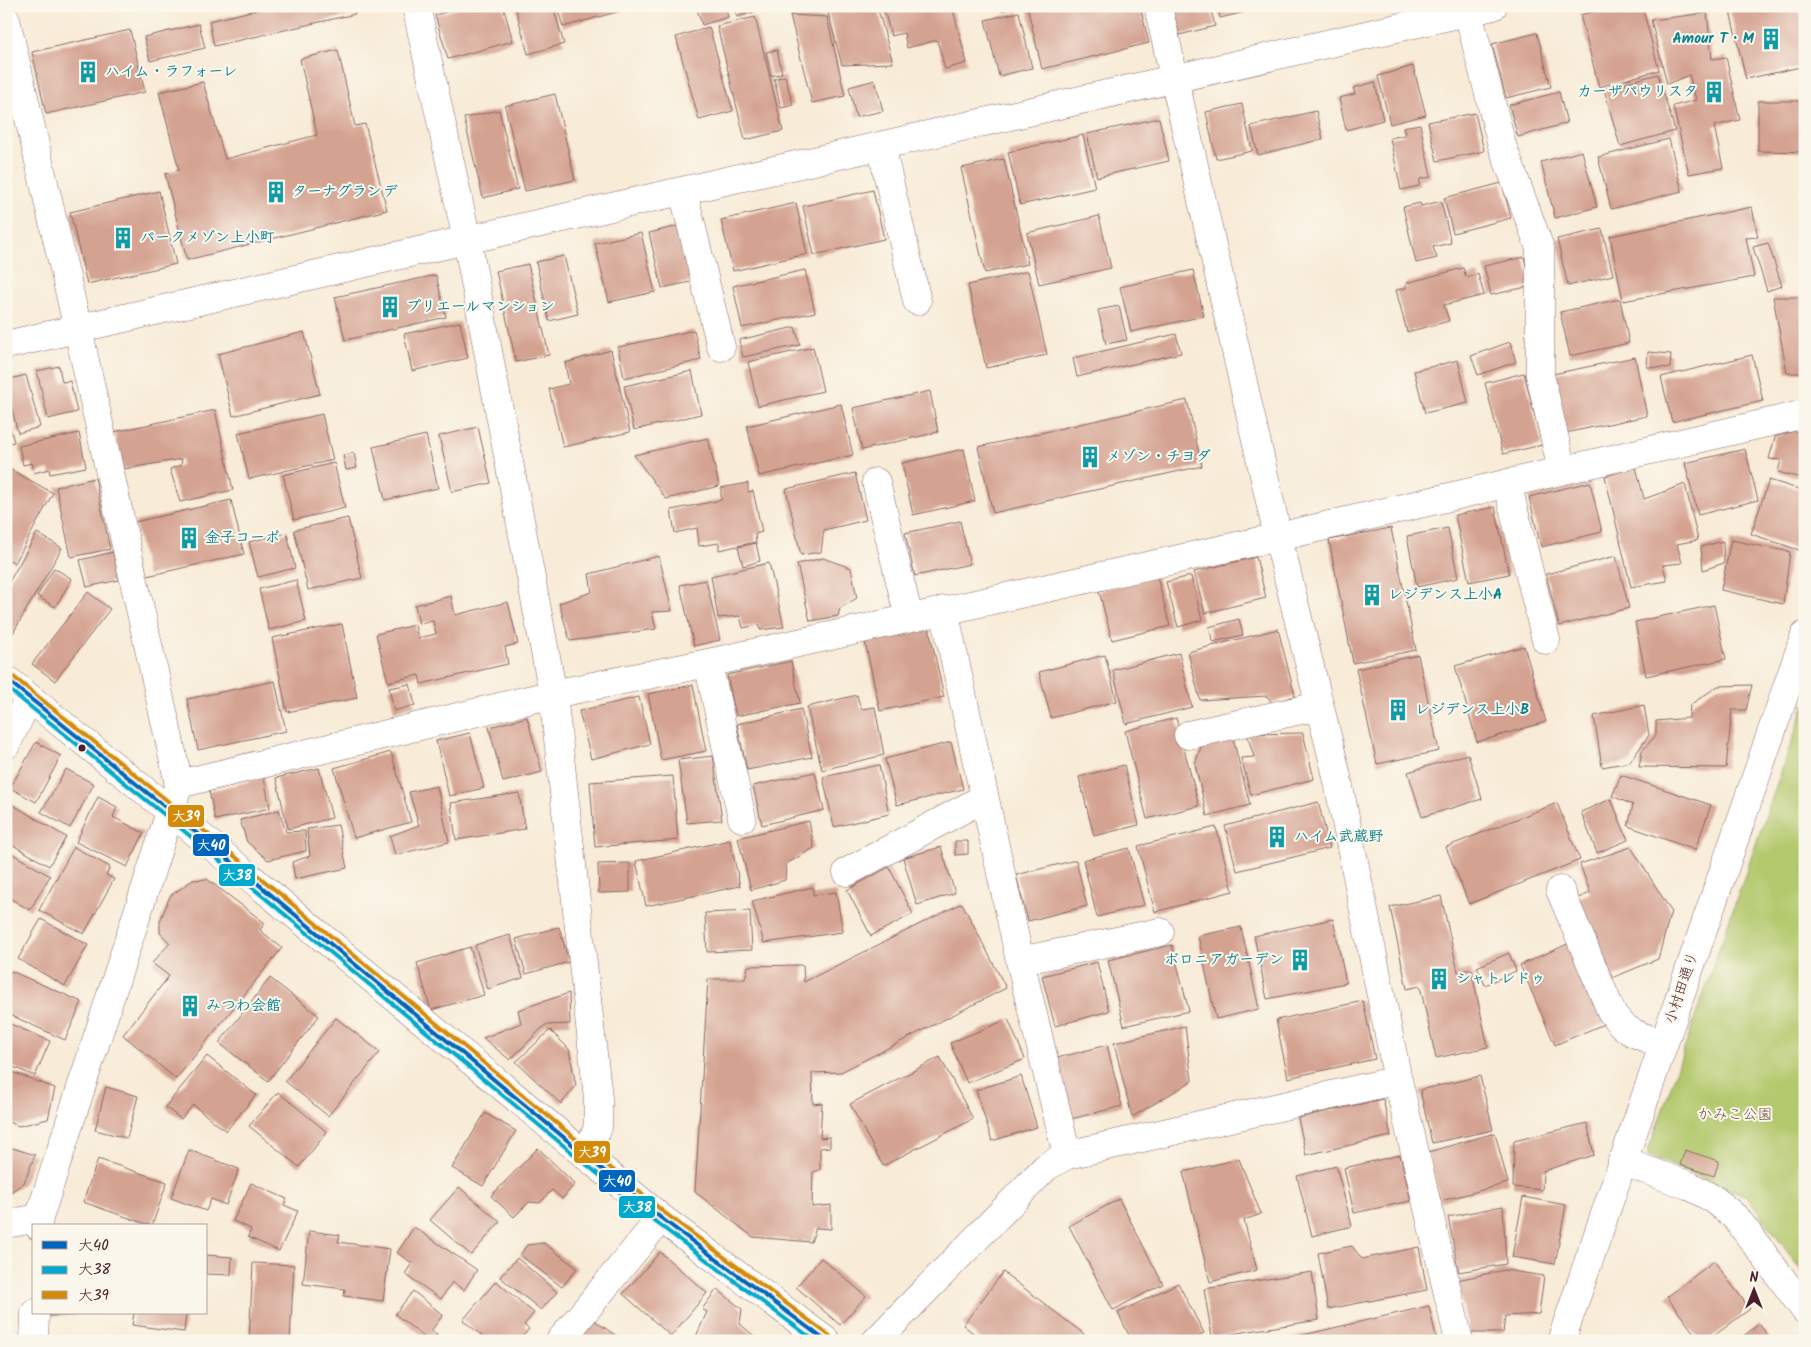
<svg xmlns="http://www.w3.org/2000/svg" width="1811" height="1347" font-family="Kalam,'Klee One',sans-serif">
  <rect width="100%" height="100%" fill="#fbf7ec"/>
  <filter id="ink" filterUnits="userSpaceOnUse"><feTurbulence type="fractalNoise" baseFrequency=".02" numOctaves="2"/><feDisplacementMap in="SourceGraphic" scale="10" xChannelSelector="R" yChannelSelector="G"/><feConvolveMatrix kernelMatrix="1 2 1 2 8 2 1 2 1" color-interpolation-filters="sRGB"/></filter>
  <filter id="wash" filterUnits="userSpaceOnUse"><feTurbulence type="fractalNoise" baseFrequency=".0096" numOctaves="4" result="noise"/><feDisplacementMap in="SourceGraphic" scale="20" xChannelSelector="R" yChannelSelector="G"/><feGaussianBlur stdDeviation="1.12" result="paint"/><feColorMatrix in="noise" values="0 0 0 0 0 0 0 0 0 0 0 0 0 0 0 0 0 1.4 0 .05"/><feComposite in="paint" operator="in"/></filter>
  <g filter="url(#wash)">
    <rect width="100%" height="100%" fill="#f8ebd7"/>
    <!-- green -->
    <path fill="#b4c96e" stroke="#7f744c" d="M1805 704V1276L1747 1196 1647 1155Z"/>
    <g id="blocks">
      <!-- building -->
      <path fill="#d4a291" d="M273 6H353L355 14 214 46 209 21Z
        M467 6H503L513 41 448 59 435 15Z
        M515 6H553L564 44 528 54Z
        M557 6H626L627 9 563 27Z
        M696 6H725L728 17 702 25Z
        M734 6H759L760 10 737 17Z
        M839 6H877L893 63 842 65 827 9Z
        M883 6H952L967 63 945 69 937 40 907 48 904 33 891 36Z
        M1000 6H1020V7L1001 11Z
        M1027 6H1140L1149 43 1042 69Z
        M1172 6H1210L1215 26 1179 35Z
        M1218 6H1257V9L1220 18Z
        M1615 6H1642L1659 70 1599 87 1580 15Z
        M1752 6H1805V66L1746 79 1730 11Z
        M1019 12 1032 68 999 76 985 20Z
        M1707 13 1712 59 1726 57 1740 120 1714 126 1723 168 1689 174 1673 106 1696 100 1689 75 1667 84 1651 20Z
        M790 15 827 17 845 96 812 103Z
        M755 17 783 131 745 140 717 26Z
        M199 24 205 48 150 61 144 37Z
        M709 27 733 111 699 120 676 37Z
        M130 30 145 92 46 114 32 52Z
        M1537 33 1551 87 1506 98 1492 44Z
        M338 50 355 126 365 124 387 210 187 260 165 174 179 170 159 92 203 82 225 159 317 135 300 59Z
        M777 50 782 73 771 76 766 52Z
        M1413 66 1426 115 1390 124 1378 76Z
        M1658 74 1675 131 1620 146 1604 89Z
        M785 76 793 105 781 108 774 79Z
        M875 80 883 111 856 117 849 87Z
        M1375 82 1383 120 1346 130 1339 98 1355 94 1353 88Z
        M1559 92 1567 123 1518 137 1509 105Z
        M555 94 575 180 525 191 505 106Z
        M1758 101H1805V152L1758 151Z
        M1242 104 1252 151 1216 159 1206 112Z
        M499 110 518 189 483 198 464 118Z
        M1316 111 1323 139 1258 155 1251 126Z
        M1475 113 1484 151 1437 161 1428 122Z
        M1159 118 1169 161 1097 177 1087 134Z
        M1420 124 1431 177 1420 179 1419 186 1401 190 1390 138 1405 135 1403 127Z
        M1083 135 1095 188 1020 205 1008 152Z
        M1669 139 1682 191 1611 209 1598 157Z
        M1582 151 1597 207 1555 218 1541 162Z
        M1004 159 1028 264 985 273 961 168Z
        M1502 183 1511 218 1453 233 1444 198Z
        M873 190 884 239 814 255 803 206Z
        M159 191 176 264 87 284 70 212Z
        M1441 201 1451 243 1433 247 1437 258 1416 263 1403 207 1420 203 1421 206Z
        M796 203 807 254 733 271 721 220Z
        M1752 207 1758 237 1746 238 1754 277 1623 301 1610 236Z
        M1099 216 1111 268 1039 284 1027 233Z
        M683 225 695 281 662 288 649 233Z
        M1602 229 1613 275 1568 286 1557 239Z
        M641 233 655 292 609 302 595 243Z
        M1768 243 1782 286 1767 291 1753 247Z
        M564 256 578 314 549 321 536 262Z
        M1524 257 1531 286 1491 295 1484 266Z
        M528 264 549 355 516 362 496 271Z
        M1463 268 1466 277 1478 274 1484 295 1444 305 1449 321 1407 332 1396 290 1406 288V283Z
        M805 270 815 312 742 328 733 286Z
        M1193 270 1204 316 1131 332 1120 287Z
        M1028 271 1047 355 986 368 968 285Z
        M436 275 446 317 345 340 335 297Z
        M1773 297H1805V373H1787Z
        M1620 299 1629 343 1570 356 1560 312Z
        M1119 306 1127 340 1106 344 1098 310Z
        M460 322 468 358 412 371 404 334Z
        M795 327 800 345 743 357 739 340Z
        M694 330 701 360 624 378 618 347Z
        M304 332 320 394 233 416 218 354Z
        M1176 334 1181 353 1077 377 1073 358Z
        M1510 342 1516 362 1478 375 1471 356Z
        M813 347 823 391 758 406 748 362Z
        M611 350 630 432 563 447 549 389 569 384 565 363Z
        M1648 352 1671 354 1670 368 1647 367Z
        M1752 355 1763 401 1672 422 1661 377Z
        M1635 357 1647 416 1565 433 1553 374Z
        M1458 360 1468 403 1425 413 1414 371Z
        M59 366 62 382 70 381 77 412 48 419 37 371Z
        M692 371 701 414 634 430 624 386Z
        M1524 373 1542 445 1503 454 1485 383Z
        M26 375 40 427 18 433 6 387V380Z
        M930 391 938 432 862 450 853 408Z
        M1187 400 1202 466 993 513 978 447Z
        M841 404 853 455 759 476 747 426Z
        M215 410 233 490 180 502 170 469 181 465 182 459 124 469 114 432Z
        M6 412 14 442 6 444Z
        M322 414 333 460 249 479 238 433Z
        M478 427 491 483 452 492 439 436Z
        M1805 428V479L1778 472 1781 460 1769 459 1775 437Z
        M79 433 86 467 50 474 49 469 34 473 32 463 23 465 19 446Z
        M426 435 438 488 385 500 373 447Z
        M708 438 719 486 666 499 634 455Z
        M964 449 975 501 913 515 902 463Z
        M1745 449 1758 500 1698 515 1685 463Z
        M354 453 357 468 346 470 343 455Z
        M334 463 345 508 294 520 283 475Z
        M6 467 53 493 15 563 6 558Z
        M1636 467 1644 499 1685 484 1698 540 1677 544 1682 563 1663 565 1667 581 1631 587 1605 476Z
        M855 473 866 520 824 530 821 552 801 555 786 489Z
        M95 478 110 549 71 557 56 487Z
        M1769 480 1805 491V544L1802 551 1751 534Z
        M1590 482 1602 532 1541 547 1529 497Z
        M748 483V492L753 491 762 532 755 534 756 542 719 550V543L699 546 697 528 675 533 671 510 721 500V488Z
        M231 500 244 554 147 576 135 522Z
        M1495 507 1509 574 1469 582 1455 515Z
        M348 518 362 578 308 590 294 530Z
        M960 521 970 564 915 576 905 533Z
        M1391 528 1416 650 1353 663 1329 540Z
        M1448 528 1458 578 1417 587 1407 536Z
        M37 533 62 548 13 633 6 629V587Z
        M287 533 295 568 258 577 249 542Z
        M1731 540 1790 552 1783 604 1721 590Z
        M1723 541 1724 563 1703 570 1701 547Z
        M756 543 760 561 743 566 738 547Z
        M113 552 119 580 87 587 80 560Z
        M659 556 672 611 652 612 656 629 570 641 559 603 592 592 589 574Z
        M1616 556 1629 608 1559 626 1546 574Z
        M1256 557 1266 598 1205 613 1194 572Z
        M823 558 851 568 857 598 840 608 838 616 810 621 797 564Z
        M769 563 784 627 760 630 759 625 743 628 740 616 718 618 711 576Z
        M54 568 72 579 55 607 37 596Z
        M1157 576 1170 626 1112 640 1099 591Z
        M1191 576 1202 620 1178 627 1166 582Z
        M296 580 306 621 269 630 259 589Z
        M706 580 720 640 694 646 680 585Z
        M88 592 110 609 55 681 32 664Z
        M451 596 455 615 508 602 518 644 505 647 508 664 421 684 419 675 388 682 376 634 415 625 418 638 436 634 433 621 419 624 415 605Z
        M1714 605 1726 659 1646 676 1635 622Z
        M1239 619 1243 635 1213 642 1209 627Z
        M342 624 357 698 287 712 272 638Z
        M929 628 944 697 880 711 865 642Z
        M1278 629 1295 696 1272 703 1267 696 1200 700 1188 652Z
        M1524 646 1546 722 1477 742 1455 666Z
        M1179 653 1192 707 1126 724 1113 670Z
        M1105 655 1117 701 1051 718 1039 672Z
        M1418 655 1439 751 1377 764 1356 669Z
        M791 661 800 703 736 716 727 675Z
        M275 681 286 731 198 750 187 699Z
        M410 684 415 705 394 711 389 688Z
        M693 685 706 751 661 760 648 694Z
        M1752 685 1746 710H1732L1726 768 1639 767 1642 751 1656 735V721L1689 718 1690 705 1718 686Z
        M857 695 861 709 875 707 884 755 822 770 807 707Z
        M639 697 650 744 591 759 579 711Z
        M1644 705 1649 735 1630 762 1602 767 1594 716Z
        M801 709 812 757 747 770 737 724Z
        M527 717 542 772 503 782 489 727Z
        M1176 718 1199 806 1147 819 1125 731Z
        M1231 731 1250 805 1207 816 1195 764 1204 739Z
        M470 733 484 788 449 796 436 741Z
        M1303 733 1314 779 1251 795 1241 758 1254 757 1247 734Z
        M36 742 61 756 36 802 10 788Z
        M951 742 963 789 897 805 885 759Z
        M391 752 411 822 354 838 334 768Z
        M1468 754 1482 799 1422 817 1408 772Z
        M713 756 722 820 687 823 678 760Z
        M879 765 889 814 834 827 823 777Z
        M1124 765 1139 825 1094 836 1079 777Z
        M319 768 332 818 288 829 276 778Z
        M66 769 94 784 70 828 41 812Z
        M815 772 824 810 762 825 753 786Z
        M1621 775 1711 805 1695 850 1628 826 1633 805 1612 796Z
        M673 776 678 840 595 847 590 782Z
        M264 778 270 808 215 820 209 791Z
        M437 786 449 842 395 855 390 836 419 825 409 792Z
        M519 793 525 829 456 840 451 803Z
        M98 797 117 807 113 817 144 833 127 867 76 842Z
        M1611 799 1628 840 1597 853 1581 812Z
        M1318 802 1330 848 1237 871 1225 826Z
        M10 803 66 837 49 866 6 841V810Z
        M1557 803 1580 860 1469 904 1446 847Z
        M279 810 286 832 305 831 306 851 268 860 247 842 240 820Z
        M809 821 814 848 786 864 785 880 751 890 738 838Z
        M338 825 347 868 295 879 292 862 310 856 307 829Z
        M1216 827 1233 891 1155 912 1138 846Z
        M730 840 740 886 646 906 636 861Z
        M955 841H968V854L955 855Z
        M74 847 110 867 106 875 114 879 84 934 39 910Z
        M941 847 955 893 917 905 903 858Z
        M1631 847 1671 911 1658 959 1607 980 1571 901 1590 893 1580 864Z
        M1129 848 1144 905 1097 917 1083 860Z
        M6 850 50 876 30 910 6 896Z
        M1076 860 1087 906 1028 921 1016 875Z
        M630 863V892L599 893 598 864Z
        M889 867 913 914 871 936 847 890Z
        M207 879 265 923 260 930 282 948 176 1079 123 1035 169 976 152 963 170 943 160 933V921L170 896 193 880Z
        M813 887V895L836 892 843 932 764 943 752 901Z
        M1441 896 1458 972 1471 969 1488 1047 1436 1058 1420 986 1407 989 1390 907Z
        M962 903 1006 988 841 1072 812 1073 813 1104 822 1103 820 1138 830 1137V1147L820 1148V1170L813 1172 812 1207 831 1205V1229L816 1228 811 1242 753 1237 695 1192 708 979H745L748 966 803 965 804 982Z
        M750 911 752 950 707 952 705 913Z
        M41 919 88 945 65 986 18 959Z
        M1333 919 1346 983 1267 999 1254 936Z
        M559 927 569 962 526 974 516 939Z
        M1241 927 1259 1009 1216 1019 1198 936Z
        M510 935 523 978 488 989 475 945Z
        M1570 943 1606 1023 1555 1045 1520 965Z
        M1172 945 1189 1011 1124 1026 1108 960Z
        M470 947 484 995 431 1010 417 963Z
        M1509 953 1516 971 1485 985 1477 967Z
        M1097 962 1109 1011 1055 1026 1042 976Z
        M11 971 82 1002 65 1040 6 1013V1006L9 1001 6 1000V982Z
        M270 978 319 1016 268 1081 219 1043Z
        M569 993 570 1024 545 1025 510 1060 483 1038 521 1023 518 1010Z
        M1363 1001 1375 1059 1288 1078 1276 1020Z
        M336 1018 380 1052 328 1116 285 1081Z
        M1008 1019 1025 1059 967 1083 950 1043Z
        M6 1022 50 1041 35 1076 6 1064Z
        M1185 1026 1192 1081 1132 1117 1114 1043Z
        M550 1030 569 1049 576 1086 561 1104 516 1062Z
        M1107 1045 1122 1106 1071 1119 1057 1058Z
        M207 1056 256 1095 226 1131 193 1105 181 1119 165 1107Z
        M940 1057 973 1119 883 1166 850 1104Z
        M12 1072 55 1088 48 1119 19 1126 6 1121V1089Z
        M1021 1076 1037 1127 992 1141 976 1090Z
        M1480 1076 1493 1130 1432 1143 1420 1090Z
        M106 1087 138 1096 127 1138 95 1130Z
        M278 1092 327 1132 299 1167 249 1126Z
        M1383 1099 1391 1136 1306 1155 1298 1118Z
        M485 1113 516 1131 483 1186 452 1168Z
        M1587 1123 1594 1155 1543 1171 1542 1190 1513 1187 1514 1141Z
        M1495 1133 1508 1183 1441 1201 1428 1152Z
        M6 1146 35 1155 24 1183 8 1194 6 1193Z
        M538 1148 575 1184 562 1199 552 1190 540 1203 529 1202 514 1217 491 1196Z
        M189 1150 239 1169 226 1205 211 1199 206 1211 171 1198Z
        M1685 1150 1719 1161 1714 1176 1680 1165Z
        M1400 1155 1411 1201 1354 1213 1344 1168Z
        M98 1159 167 1182 152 1226 83 1202Z
        M1239 1159 1261 1214 1244 1220 1257 1270 1210 1282 1183 1172Z
        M1336 1166 1352 1226 1312 1236 1297 1176Z
        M251 1183 287 1199 284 1205 298 1211 279 1251 248 1237 251 1229 233 1221Z
        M459 1187 500 1222 471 1255 430 1220Z
        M1523 1197 1566 1205 1555 1264 1512 1257Z
        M1119 1199 1163 1284 1113 1310 1069 1226Z
        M1503 1206 1506 1264 1459 1272 1448 1217Z
        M414 1227 477 1270 464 1290 452 1282 441 1299 405 1274 412 1263 397 1253Z
        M309 1231 340 1235 338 1242 390 1249 383 1301 344 1296 345 1289 303 1284Z
        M544 1243 577 1268 562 1287 520 1255 527 1245Z
        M1352 1246 1362 1259 1419 1247 1427 1290 1328 1309 1318 1253Z
        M660 1252 707 1293 671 1336 623 1294Z
        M206 1255 232 1257 231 1275 206 1274Z
        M517 1258 557 1292 541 1310 500 1277Z
        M821 1258 866 1296 840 1325 796 1287Z
        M1714 1261 1750 1309 1707 1341H1700L1667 1297Z
        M253 1263 294 1265 290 1341H249Z
        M1505 1270 1544 1276 1539 1314 1505 1316 1503 1333H1469L1457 1280Z
        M1003 1272 1084 1334 1079 1341H983L963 1325Z
        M1312 1272 1319 1320 1212 1337 1204 1289Z
        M496 1281 534 1313 524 1325 529 1329 519 1341H511L508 1339 507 1341H488L463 1320Z
        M1178 1283 1204 1333 1190 1341H1132L1118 1313Z
        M717 1289 742 1309 740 1324 760 1341H694L707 1312 702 1309Z
        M413 1291 443 1315 431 1331 437 1335 432 1341H429L395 1314Z
        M1429 1306 1437 1341H1281V1340Z
        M50 1313H76V1315L50 1316Z
        M134 1313H186L184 1332 132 1325Z
        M594 1320 623 1341H579Z
        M1759 1324 1772 1341H1737Z"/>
    </g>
  </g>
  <g filter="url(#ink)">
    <use href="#blocks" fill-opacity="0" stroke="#876667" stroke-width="1"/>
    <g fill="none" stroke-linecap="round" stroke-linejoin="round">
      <!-- minor casing -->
      <g stroke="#876667" stroke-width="29">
        <path id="minor" d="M416 6 467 240 553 694 598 1098V1127L586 1156
          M1158 6 1278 537 1336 772 1398 1080 1459 1341
          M1468 12 1502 145 1540 248V375L1562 470
          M6 20 78 329 179 784 39 1218 38 1226
          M881 146 917 301
          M683 191 721 347
          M6 345 1493 6
          M876 482 909 618
          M1507 483 1546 640
          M944 610 1020 961 1067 1155
          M708 663 742 818
          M1188 735 1319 706
          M6 745 29 698
          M179 784 553 694 708 663 1278 537 1805 414
          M847 872 984 798
          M1560 890 1611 1011C1625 1034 1639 1035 1663 1044
          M1020 961 1160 932
          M1622 1161 1690 1186 1715 1200 1737 1219 1805 1310
          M6 1224 39 1218
          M34 1341 35 1313
          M560 1341 661 1218
          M876 1341 1046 1167 1067 1155 1398 1080
          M1561 1341 1805 635"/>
      </g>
      <!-- major casing -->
      <g stroke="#876667" stroke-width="29">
        <path id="major" d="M6 679 170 811 661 1218 826 1341"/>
      </g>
      <!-- minor -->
      <use href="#minor" stroke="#fff" stroke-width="28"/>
      <!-- major -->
      <use href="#major" stroke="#fff" stroke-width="28"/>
      <!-- bus-1 casing -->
      <g stroke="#fbf7ec" stroke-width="8">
        <path id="bus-1" d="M6 679 170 811 661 1218 826 1341"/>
      </g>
      <!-- bus-2 casing -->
      <g stroke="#fbf7ec" stroke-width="8">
        <path id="bus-2" d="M6 687 166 816 657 1223 815 1341"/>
      </g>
      <!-- bus-3 casing -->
      <g stroke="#fbf7ec" stroke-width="8">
        <path id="bus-3" d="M10 674 174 806 665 1213 830 1336"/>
      </g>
      <!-- bus-1 -->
      <use href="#bus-1" stroke="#0065bd" stroke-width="4"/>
      <!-- bus-2 -->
      <use href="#bus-2" stroke="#00a9ce" stroke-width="4"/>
      <!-- bus-3 -->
      <use href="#bus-3" stroke="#d48b09" stroke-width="4"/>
    </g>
  </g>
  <!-- icons -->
  <defs>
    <g id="building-bare" transform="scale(1.725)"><path d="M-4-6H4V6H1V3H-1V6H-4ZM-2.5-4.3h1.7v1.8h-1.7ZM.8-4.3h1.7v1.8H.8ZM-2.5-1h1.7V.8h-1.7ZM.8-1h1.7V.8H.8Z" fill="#0f9aa8" stroke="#fbf7ec" stroke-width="2.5" paint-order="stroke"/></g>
  </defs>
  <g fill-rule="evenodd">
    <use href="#building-bare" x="1771" y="39"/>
    <use href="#building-bare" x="88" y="72"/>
    <use href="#building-bare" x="1714" y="92"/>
    <use href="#building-bare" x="276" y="192"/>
    <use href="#building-bare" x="123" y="238"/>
    <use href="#building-bare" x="390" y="307"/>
    <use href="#building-bare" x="1090" y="457"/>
    <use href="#building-bare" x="189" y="538"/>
    <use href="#building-bare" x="1372" y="595"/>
    <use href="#building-bare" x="1398" y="710"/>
    <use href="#building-bare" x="1277" y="837"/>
    <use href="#building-bare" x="1300" y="960"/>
    <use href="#building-bare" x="1439" y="979"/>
    <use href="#building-bare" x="190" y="1006"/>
  </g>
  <!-- markers -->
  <circle fill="#4a1f2b" stroke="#fbf7ec" stroke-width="2" cx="82" cy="748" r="4.5"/>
  <g text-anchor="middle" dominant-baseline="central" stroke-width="4" stroke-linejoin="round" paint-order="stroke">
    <!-- culture labels -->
    <g font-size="15" font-weight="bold" fill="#0d838f" stroke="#fbf7ec" text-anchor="start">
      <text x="1754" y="39" text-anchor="end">Amour T・M</text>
      <text x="105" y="72">ハイム・ラフォーレ</text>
      <text x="1698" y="92" text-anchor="end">カーザパウリスタ</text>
      <text x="292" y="192">ターナグランデ</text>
      <text x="140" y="238">パークメゾン上小町</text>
      <text x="406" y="307">プリエールマンション</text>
      <text x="1106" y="457">メゾン・チヨダ</text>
      <text x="205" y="538">金子コーポ</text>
      <text x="1388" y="595">レジデンス上小A</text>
      <text x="1415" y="710">レジデンス上小B</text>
      <text x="1294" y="837">ハイム武蔵野</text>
      <text x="1284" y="960" text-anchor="end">ボロニアガーデン</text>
      <text x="1456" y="979">シャトレドゥ</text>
      <text x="206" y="1006">みつわ会館</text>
    </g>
    <!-- street labels -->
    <g font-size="15" fill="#4a1f2b" stroke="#fbf7ec">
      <text transform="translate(1682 988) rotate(-71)">小村田通り</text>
    </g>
    <!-- park labels -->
    <g font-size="15" fill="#6a523f" stroke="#fbf7ec">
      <text x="1735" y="1115">かみこ公園</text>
    </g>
  </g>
  <g stroke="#fbf7ec" stroke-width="2">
    <rect x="167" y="804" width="38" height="24" rx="5" fill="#d48b09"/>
    <rect x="192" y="833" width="38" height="24" rx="5" fill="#0065bd"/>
    <rect x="218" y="863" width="38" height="24" rx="5" fill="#00a9ce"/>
    <rect x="573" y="1140" width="38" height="24" rx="5" fill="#d48b09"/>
    <rect x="598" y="1169" width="38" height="24" rx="5" fill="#0065bd"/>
    <rect x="618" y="1195" width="38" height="24" rx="5" fill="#00a9ce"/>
  </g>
  <g font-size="14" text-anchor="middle" font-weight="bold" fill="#fff">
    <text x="186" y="821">大39</text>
    <text x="211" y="850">大40</text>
    <text x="237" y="880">大38</text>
    <text x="592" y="1157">大39</text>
    <text x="617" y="1186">大40</text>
    <text x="637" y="1212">大38</text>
  </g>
  <!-- margin -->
  <rect width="1811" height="1347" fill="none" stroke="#fbf7ec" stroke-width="25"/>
  <!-- legend -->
  <rect x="32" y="1224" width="175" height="90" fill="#fbf7ec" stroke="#b4a19f"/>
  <rect x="42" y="1241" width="25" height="8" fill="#0065bd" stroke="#b4a19f"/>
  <text x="78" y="1250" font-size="15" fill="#4a1f2b">大40</text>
  <rect x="42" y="1266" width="25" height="8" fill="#00a9ce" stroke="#b4a19f"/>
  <text x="78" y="1274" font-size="15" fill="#4a1f2b">大38</text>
  <rect x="42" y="1291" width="25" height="8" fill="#d48b09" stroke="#b4a19f"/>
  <text x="78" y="1300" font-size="15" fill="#4a1f2b">大39</text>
  <!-- north arrow -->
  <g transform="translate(1754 1290)" stroke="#fbf7ec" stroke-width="4" paint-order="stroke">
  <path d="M0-4L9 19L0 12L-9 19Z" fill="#4a1f2b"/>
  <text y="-8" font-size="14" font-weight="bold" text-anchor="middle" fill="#4a1f2b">N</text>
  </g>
</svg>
